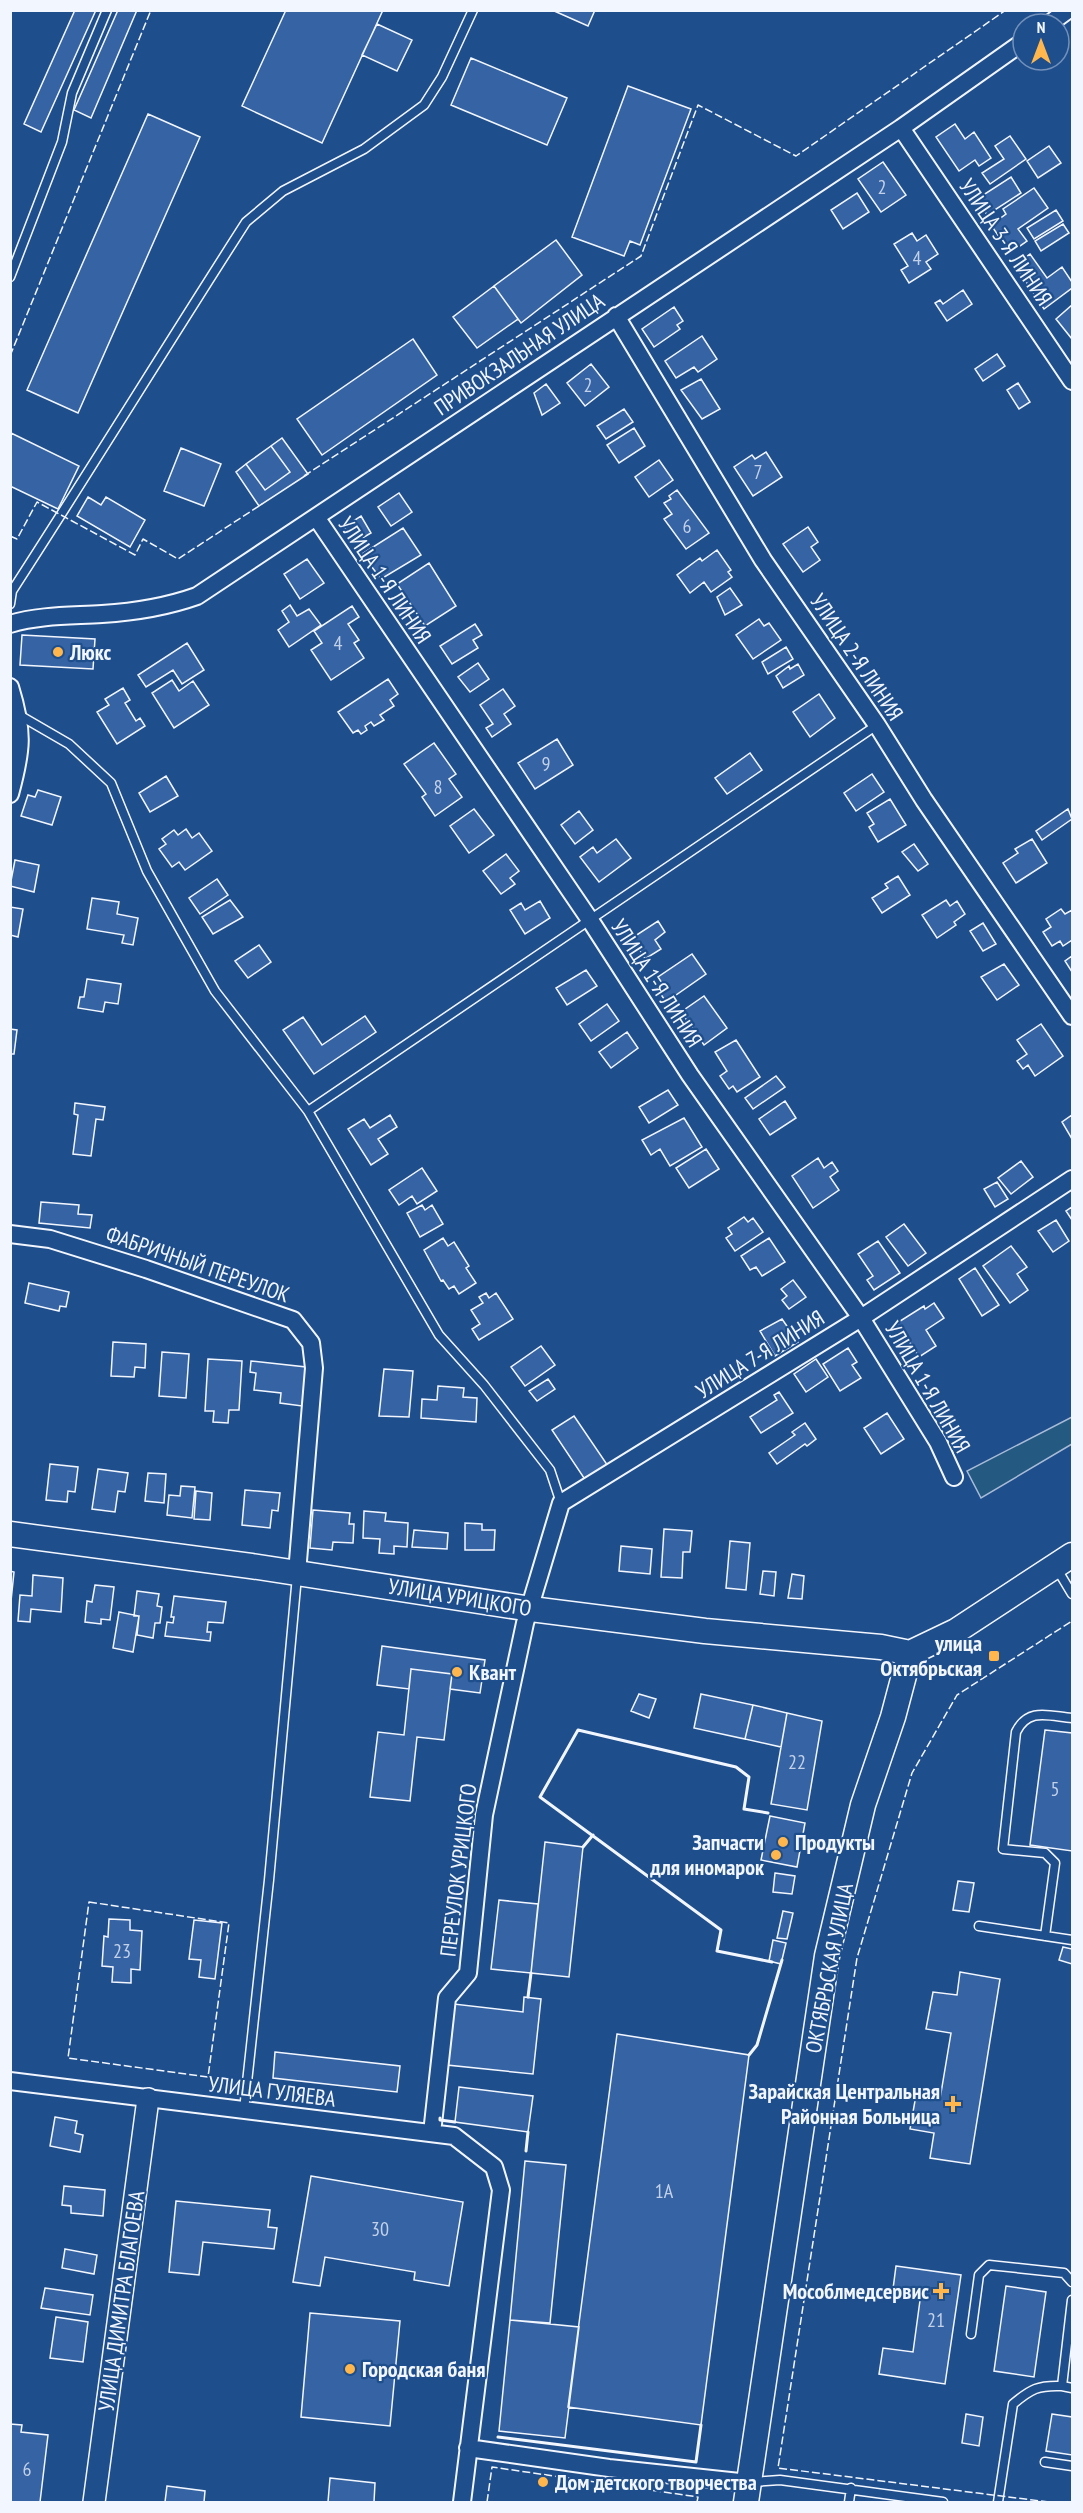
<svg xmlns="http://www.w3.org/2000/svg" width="1083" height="2513" font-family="'PT Sans Narrow',sans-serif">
  <rect width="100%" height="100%" fill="#1f4e8c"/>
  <!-- green -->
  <path fill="#245a82" stroke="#a8bbd7" stroke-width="1.5" d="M1072 1417V1444L981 1498 967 1471Z"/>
  <!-- building -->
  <path fill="#3563a3" stroke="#f2f6ff" stroke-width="1.5" d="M75 10H96L41 132 24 124Z
    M118 10H137L91 118 74 110Z
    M286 10H383L322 143 242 106Z
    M552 10H595L588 26Z
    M377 24 412 40 397 71 362 55Z
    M471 58 567 98 547 145 451 105Z
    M628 86 691 109 640 245 630 241 624 256 572 237Z
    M148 114 200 137 78 413 27 390Z
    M955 124 965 139 974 132 991 158 979 166 975 160 959 171 936 137Z
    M1010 136 1026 159 990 184 982 173 1004 159 995 146Z
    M1049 146 1061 163 1038 178 1027 161Z
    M883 162 906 195 881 212 858 179Z
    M1011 177 1021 193 987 215 977 199Z
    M1034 188 1048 208 1018 229 1027 241 1010 253 991 225 1006 214 1003 209Z
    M857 193 869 212 843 229 831 210Z
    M1056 210 1063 221 1034 239 1027 228Z
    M1063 224 1069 233 1041 251 1035 241Z
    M912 233 917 241 926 235 938 254 926 262 931 269 909 283 901 270 908 266 894 244Z
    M556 240 582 275 521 323 494 286Z
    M1030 254 1047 278 1062 267 1072 282V288L1044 309 1015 265Z
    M494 286 518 319 477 348 453 317Z
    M963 290 972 304 947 321 935 303 940 300 943 304Z
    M1072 305V339L1056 319Z
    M674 307 683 321 677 325 680 329 654 347 642 329Z
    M702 336 717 359 698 372 694 367 676 378 665 361Z
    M413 339 437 375 322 455 297 419Z
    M997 354 1005 366 983 381 975 369Z
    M591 364 609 387 585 406 567 383Z
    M701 379 720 409 702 419 681 390Z
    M1018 383 1030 402 1019 409 1007 390Z
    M546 384 560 403 542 415 534 393Z
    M624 409 633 422 606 439 597 426Z
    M634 428 645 446 619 463 607 445Z
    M11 433 79 466 58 509 10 486Z
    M282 438 308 474 259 506 236 472 246 464 265 490 290 472 271 446Z
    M271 446 290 472 265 490 246 464Z
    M181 448 221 464 204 506 164 491Z
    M766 452 782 477 753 496 734 467 752 455 755 459Z
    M659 460 673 480 649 497 635 477Z
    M677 490 709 533 686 549 664 519 672 514 664 503 671 499 669 496Z
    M399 493 412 512 391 526 378 507Z
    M88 497 101 505 106 497 145 520 130 547 77 516Z
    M361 516 371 533 354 543 344 527Z
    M808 527 818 542 811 547 820 560 803 572 783 544Z
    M403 528 421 555 381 579 362 554Z
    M717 550 731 570 728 572 732 577 711 592 704 582 690 593 677 575 700 558 702 561Z
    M307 559 324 583 300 599 284 574Z
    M429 563 456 606 425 626 397 584Z
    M730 588 742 605 725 615 717 597Z
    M290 605 297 616 309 609 321 625 289 647 278 630 289 622 282 611Z
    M352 606 359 617 348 624 359 640 354 643 364 658 331 680 311 650 322 643 314 631Z
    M759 619 764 626 769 623 781 640 753 659 736 635Z
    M475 624 482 635 473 640 478 648 452 664 440 646Z
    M22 635 95 639 93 669 20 665Z
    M187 643 204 670 182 684 173 670 146 687 138 675Z
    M786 647 793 659 768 674 762 662Z
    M478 663 489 679 470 692 458 677Z
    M798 664 804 675 783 688 776 676 789 666 790 669Z
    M388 679 398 694 390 700 394 706 380 715 384 720 374 726 371 722 365 726 367 730 361 734 358 730 353 733 338 712Z
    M172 680 179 691 193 681 209 705 174 728 152 693Z
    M123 688 130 700 125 703 136 721 140 718 145 726 117 744 97 712 109 705 105 699Z
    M503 689 515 706 504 714 511 724 492 737 486 728 493 724 480 705Z
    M819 694 835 718 810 737 793 712Z
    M557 739 573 765 535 789 518 763Z
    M434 743 456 774 449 779 462 797 435 816 422 797 426 794 404 764Z
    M750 753 762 770 727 794 715 778Z
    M872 774 884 792 856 811 844 793Z
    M166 776 178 796 150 812 139 793Z
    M38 790 61 797 52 825 21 816 28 795 35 797Z
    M890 799 906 825 878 842 869 827 874 824 867 813Z
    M474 809 494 835 469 853 450 826Z
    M1068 809 1072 819 1042 840 1036 831Z
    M579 811 593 830 575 844 561 825Z
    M186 829 192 838 199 833 212 851 185 870 179 862 172 867 159 849 166 844 162 839 174 830 178 835Z
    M616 839 631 858 599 882 580 857 593 847 597 853Z
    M1032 839 1047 863 1016 883 1003 863 1018 853 1015 849Z
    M914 844 928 864 918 871 902 852Z
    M506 854 519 871 510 878 515 884 501 894 483 871Z
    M15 860 39 865 34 892 10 886Z
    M898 876 910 895 882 913 872 898 888 888 885 884Z
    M217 879 228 895 200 914 189 898Z
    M92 898 119 902 117 914 138 918 133 945 122 943 124 935 87 929Z
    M230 900 243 917 213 934 202 917Z
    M946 900 950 906 957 901 965 914 954 922 956 925 937 938 922 915Z
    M540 901 550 918 525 934 510 910 521 903 525 910Z
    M10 907 23 909 18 937 10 935Z
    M1061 909 1065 914 1072 910V940L1063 946 1060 941 1052 946 1043 932 1051 927 1046 919Z
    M658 921 665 932 655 940 661 949 645 959 632 938Z
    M983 923 996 944 983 951 970 931Z
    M259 945 271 962 248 978 235 961Z
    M692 954 706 974 666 1002 656 987 662 983 658 977Z
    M1072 956V972L1065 961Z
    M1004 964 1019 985 997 1000 981 977Z
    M586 970 597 986 567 1005 556 988Z
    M87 979 121 984 118 1004 105 1002 103 1012 78 1008 80 997H84Z
    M704 996 727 1028 704 1045 681 1012Z
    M607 1004 619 1021 591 1041 579 1024Z
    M365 1016 376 1032 314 1074 283 1030 303 1017 322 1045Z
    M1041 1024 1063 1056 1035 1076 1028 1065 1023 1069 1017 1061 1027 1054 1017 1040Z
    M10 1029 17 1030 14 1054H10Z
    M627 1032 638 1048 611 1068 599 1052Z
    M736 1040 760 1077 737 1092 733 1086 729 1089 720 1076 727 1071 715 1052Z
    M776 1076 785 1087 753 1109 745 1098Z
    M668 1090 678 1105 649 1123 639 1107Z
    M785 1101 796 1118 770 1135 759 1119Z
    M75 1103 105 1107 103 1120 96 1119 91 1156 73 1154 78 1115 74 1114Z
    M390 1115 397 1127 378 1139 388 1154 371 1165 348 1129 364 1119 370 1128Z
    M1072 1115V1139L1062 1122Z
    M684 1118 702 1147 670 1166 660 1149 651 1155 642 1140Z
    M706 1149 719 1169 689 1188 676 1168Z
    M818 1158 824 1168 832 1162 838 1171 830 1177 839 1190 813 1208 792 1176Z
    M1021 1161 1033 1177 1011 1194 998 1178Z
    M422 1168 437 1191 417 1204 412 1196 399 1205 389 1190Z
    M997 1182 1008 1199 995 1207 984 1189Z
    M41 1202 79 1205 78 1214 92 1215 90 1228 39 1223Z
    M422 1205 425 1210 432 1205 443 1224 420 1237 407 1213Z
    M1072 1207V1220L1066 1211Z
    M744 1217 748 1222 753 1218 763 1232 735 1251 726 1238 732 1234 728 1228Z
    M1056 1220 1069 1241 1053 1252 1038 1231Z
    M904 1224 926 1253 908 1266 886 1237Z
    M443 1238 448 1246 454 1242 469 1266 466 1268 476 1283 459 1294 454 1286 449 1289 443 1280 441 1281 424 1250Z
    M769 1238 785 1262 762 1276 756 1267 750 1270 741 1256Z
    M878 1241 900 1273 874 1290 867 1280 873 1276 858 1254Z
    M1011 1246 1027 1267 1017 1274 1028 1290 1010 1303 983 1266Z
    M975 1268 999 1305 982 1316 959 1279Z
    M793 1280 806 1297 789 1309 782 1300 787 1296 781 1289Z
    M29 1283 69 1292 66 1307 60 1306 59 1311 25 1303Z
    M486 1293 489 1298 496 1293 513 1319 479 1340 472 1329 480 1324 471 1310 483 1303 479 1297Z
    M934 1303 944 1318 926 1330 936 1346 919 1357 897 1323 924 1306 925 1309Z
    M782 1319 798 1342 775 1356 760 1331Z
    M113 1342 146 1344 145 1368 135 1367 134 1377 111 1376Z
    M541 1346 555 1365 525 1386 511 1367Z
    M848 1348 857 1362 852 1365 861 1378 840 1391 823 1364Z
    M162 1352 189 1354 186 1398 159 1396Z
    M208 1359 242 1361 239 1410H229L228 1423 213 1422 214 1411H205Z
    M816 1359 828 1377 806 1392 794 1374Z
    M251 1361 306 1367 302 1406 280 1403 281 1393 254 1390 256 1373 250 1372Z
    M384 1369 413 1371 409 1417 379 1416Z
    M548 1379 555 1389 537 1401 529 1391Z
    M438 1386 464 1388 463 1397 477 1398 476 1422 421 1418 422 1399 437 1400Z
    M779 1392 793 1413 761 1433 750 1417 777 1400 774 1395Z
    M887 1413 904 1439 881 1454 864 1428Z
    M574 1416 608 1466 586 1481 552 1430Z
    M805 1423 816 1439 807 1446 805 1444 777 1464 769 1453 795 1435 792 1432Z
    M50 1464 78 1467 75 1492 68 1491 67 1502 46 1500Z
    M98 1469 128 1473 125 1492 118 1491 115 1512 92 1509Z
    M148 1473 166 1474 164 1503 145 1501Z
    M181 1486 195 1487 192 1518 167 1515 169 1495 180 1496Z
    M245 1490 280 1493 278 1511 272 1510 270 1528 242 1525Z
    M196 1491 212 1493 210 1520 194 1519Z
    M313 1510 350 1513 349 1524H354L353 1543 333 1542 332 1550 310 1548Z
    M364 1511 386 1513 385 1521 408 1523 407 1547 394 1546V1554L379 1553 380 1539 363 1538Z
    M465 1523 482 1524V1530H495L494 1550H465Z
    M664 1529 692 1531 690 1552H683L682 1578 661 1577Z
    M414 1530 448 1533 447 1549 412 1547Z
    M730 1541 750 1543 746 1590 726 1588Z
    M621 1546 652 1549 650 1574 619 1571Z
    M10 1571 14 1572 11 1601H10Z
    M763 1571 776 1572 774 1596 760 1594Z
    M792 1574 804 1576 802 1599 788 1598Z
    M33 1575 63 1578 61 1612 31 1609 30 1622 18 1621 20 1595 32 1596Z
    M95 1585 114 1587 110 1620 101 1619V1624L85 1622 87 1601 92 1602Z
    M137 1591 159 1594 157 1606 162 1607 160 1623H155L153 1638 137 1635 139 1616H134Z
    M174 1596 226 1602 223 1623 208 1622 207 1632H211L210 1641 165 1636 167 1622 173 1623 174 1617H171Z
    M119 1612 139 1616 133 1652 113 1648Z
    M382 1646 485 1660 480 1693 450 1689 452 1674 411 1669 409 1689 377 1685Z
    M411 1669 452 1674 444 1740 417 1737 410 1801 370 1797 378 1732 404 1735Z
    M639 1694 656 1699 649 1718 631 1711Z
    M701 1694 753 1705 745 1739 694 1728Z
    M753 1705 787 1713 781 1747 745 1739Z
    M787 1713 822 1721 807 1810 771 1804Z
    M1045 1730 1072 1733V1851L1030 1845Z
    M770 1816 805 1823 797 1867 761 1860Z
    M545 1842 583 1847 569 1977 531 1973Z
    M775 1873 795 1876 792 1894 773 1892Z
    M958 1881 974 1883 969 1912 953 1910Z
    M499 1900 538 1904 531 1973 491 1969Z
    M783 1911 793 1913 787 1939 777 1938Z
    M109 1919 130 1920V1930L142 1931 140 1970 131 1969V1983L112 1982 113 1967 102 1966 104 1936 108 1937Z
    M194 1920 222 1923 215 1979 199 1977 201 1960 189 1959Z
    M773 1940 786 1943 781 1964 769 1961Z
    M1063 1947 1072 1949V1964L1059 1960Z
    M960 1972 1000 1979 970 2164 930 2158 934 2133 910 2129 916 2095 940 2099 951 2033 926 2029 933 1992 957 1995Z
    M524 1997 541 1999 533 2074 447 2065 454 2004 523 2012Z
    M617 2034 749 2055 701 2425 568 2407Z
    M275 2052 400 2066 397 2092 273 2078Z
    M459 2087 533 2096 528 2132 455 2122Z
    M55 2117 77 2121 75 2133 83 2135 80 2152 50 2146Z
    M525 2161 566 2165 550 2323 510 2320Z
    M311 2176 463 2202 449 2286 414 2280 415 2272 325 2257 320 2286 293 2282Z
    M64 2186 105 2190 103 2216 71 2213V2206L62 2205Z
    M176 2201 270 2210 268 2227 277 2228 274 2249 203 2242 199 2275 169 2272Z
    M65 2249 97 2255 94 2274 62 2268Z
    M896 2266 961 2275 945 2384 879 2374 883 2348 913 2352 921 2293 893 2289Z
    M1006 2286 1046 2292 1034 2377 994 2371Z
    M45 2288 93 2295 90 2315 41 2308Z
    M310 2313 400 2321 390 2426 301 2417Z
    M56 2317 88 2322 83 2362 50 2358Z
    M510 2320 579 2327 565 2438 499 2431Z
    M966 2414 983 2417 979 2446 962 2443Z
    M1052 2414 1072 2417V2455L1046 2451Z
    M10 2424 22 2425 21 2432 48 2435 40 2502H10Z
    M330 2478 375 2483 374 2502H328Z
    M167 2486 205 2491 204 2502H165Z"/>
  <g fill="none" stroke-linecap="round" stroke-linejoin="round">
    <!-- service casing -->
    <g stroke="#f2f6ff" stroke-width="11">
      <path id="service" d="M10 277 62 142 72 93 107 10
        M10 604 12 591C91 469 167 345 246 222L283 191 364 149 424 105 442 77 473 10
        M19 715 69 744 111 783 147 871 215 991 308 1111 439 1335 484 1385 550 1470 561 1503
        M308 1111 877 725
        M1057 1569 1072 1594
        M979 1926 1072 1940
        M1045 1936 1055 1863 1045 1853 1003 1849 1016 1732C1028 1707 1049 1716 1072 1718
        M244 2110 269 1880 297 1576
        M971 2334 979 2275 989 2265 1064 2273 1072 2282
        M1062 2386 1072 2388
        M1045 2462 1072 2466
        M753 2482 780 2480 943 2502
        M849 2502 851 2488
        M998 2502 1013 2404C1031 2389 1038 2385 1062 2386L1072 2300"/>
    </g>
    <!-- minor casing -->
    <g stroke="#f2f6ff" stroke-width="20">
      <path id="minor" d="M1049 24 1068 10
        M901 128 1072 381
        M616 316 763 560 877 725 924 800 1072 1016
        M316 517 590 920 690 1075 861 1318 938 1442 954 1477
        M10 624C40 615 72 616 102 614 134 612 166 607 197 596L901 128 1023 42
        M10 687C24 732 22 750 10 794
        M10 1234 50 1239 146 1269 293 1320 311 1343 314 1368 297 1573
        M10 2081 454 2136 494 2167 501 2190 462 2502
        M432 2133 447 1998 468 1973 484 1815 525 1623 561 1503 861 1318 1072 1179
        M468 2448 609 2468 749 2483"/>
    </g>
    <!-- tertiary casing -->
    <g stroke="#f2f6ff" stroke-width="24">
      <path id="tertiary" d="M94 2502 148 2099"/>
    </g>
    <!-- secondary casing -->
    <g stroke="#f2f6ff" stroke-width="27">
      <path id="secondary" d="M10 1534 251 1566 531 1609 705 1631 881 1647 910 1653
        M910 1653 956 1631 1072 1555
        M746 2502 827 1956 863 1805 893 1717 910 1653"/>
    </g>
    <!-- service -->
    <use href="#service" stroke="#1f4e8c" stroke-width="8"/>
    <!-- minor -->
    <use href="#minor" stroke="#1f4e8c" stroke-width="16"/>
    <!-- tertiary -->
    <use href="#tertiary" stroke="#1f4e8c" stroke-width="21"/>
    <!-- secondary -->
    <use href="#secondary" stroke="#1f4e8c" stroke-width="24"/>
    <!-- fence -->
    <path stroke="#f2f6ff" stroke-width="1.5" stroke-dasharray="8 3" stroke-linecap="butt" d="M10 356 151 10
      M304 476 641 256 698 105 796 156 1006 10
      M10 536 17 539 37 502 135 555 143 539 178 559 262 504
      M89 1902 229 1923 208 2077 68 2058Z
      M487 2502 492 2467 698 2497 697 2502
      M1049 2502 778 2468 857 1958 912 1773 957 1695 1072 1621"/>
    <!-- wall -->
    <path stroke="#f2f6ff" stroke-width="3" d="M768 1813 744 1809 749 1777 736 1767 578 1730 540 1797 721 1930 717 1951 772 1962
      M583 1847 593 1835
      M528 1997 531 1973
      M749 2055 757 2045 782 1960
      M440 2118V2120L455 2122
      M526 2151 528 2132
      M498 2437 696 2462 701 2425"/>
  </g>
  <!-- markers -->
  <g fill="#ffb74d" stroke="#1f4e8c" stroke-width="2">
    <circle cx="58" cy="652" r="6"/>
    <rect x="988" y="1650" width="12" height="12" rx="3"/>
    <circle cx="457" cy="1672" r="6"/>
    <circle cx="783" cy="1842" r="6"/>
    <circle cx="776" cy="1855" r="6"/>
    <path d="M950 2095h6v6h6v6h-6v6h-6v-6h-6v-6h6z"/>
    <path d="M938 2282h6v6h6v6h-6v6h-6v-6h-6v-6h6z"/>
    <circle cx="350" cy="2369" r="6"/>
    <circle cx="543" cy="2482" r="6"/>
  </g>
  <g text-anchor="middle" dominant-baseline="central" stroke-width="4.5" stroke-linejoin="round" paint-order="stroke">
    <!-- number labels -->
    <g font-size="20" fill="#c3d1e8">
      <text x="882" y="187">2</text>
      <text x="917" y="258">4</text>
      <text x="588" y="385">2</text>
      <text x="758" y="472">7</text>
      <text x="687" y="526">6</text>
      <text x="338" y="643">4</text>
      <text x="546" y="764">9</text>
      <text x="438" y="787">8</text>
      <text x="797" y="1762">22</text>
      <text x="1055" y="1789">5</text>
      <text x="122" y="1951">23</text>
      <text x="664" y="2191">1А</text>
      <text x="380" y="2229">30</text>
      <text x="936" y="2320">21</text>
      <text x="27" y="2469">6</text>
    </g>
    <!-- street labels -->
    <g font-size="22" fill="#f2f6ff" stroke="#1f4e8c">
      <text transform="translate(1006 242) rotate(56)">УЛИЦА 3-Я ЛИНИЯ</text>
      <text transform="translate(519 354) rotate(-34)">ПРИВОКЗАЛЬНАЯ УЛИЦА</text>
      <text transform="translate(385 580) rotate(56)">УЛИЦА 1-Я ЛИНИЯ</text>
      <text transform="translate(857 657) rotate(56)">УЛИЦА 2-Я ЛИНИЯ</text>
      <text transform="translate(657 983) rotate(57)">УЛИЦА 1-Я ЛИНИЯ</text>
      <text transform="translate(198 1264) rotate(19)">ФАБРИЧНЫЙ ПЕРЕУЛОК</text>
      <text transform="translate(760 1354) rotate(-32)">УЛИЦА 7-Я ЛИНИЯ</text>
      <text transform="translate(928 1387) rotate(60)">УЛИЦА 1-Я ЛИНИЯ</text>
      <text transform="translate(460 1597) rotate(9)">УЛИЦА УРИЦКОГО</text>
      <text transform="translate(458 1870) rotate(-83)">ПЕРЕУЛОК УРИЦКОГО</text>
      <text transform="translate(829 1968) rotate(-79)">ОКТЯБРЬСКАЯ УЛИЦА</text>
      <text transform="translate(272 2091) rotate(7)">УЛИЦА ГУЛЯЕВА</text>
      <text transform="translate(121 2301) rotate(-82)">УЛИЦА ДИМИТРА БЛАГОЕВА</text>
    </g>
    <!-- poi labels -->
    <g font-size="22" font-weight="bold" fill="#f2f6ff" stroke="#1f4e8c" text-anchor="start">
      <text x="70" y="652">Люкс</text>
      <text x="982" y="1643" text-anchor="end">улица<tspan x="982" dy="25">Октябрьская</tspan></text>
      <text x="469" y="1672">Квант</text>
      <text x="764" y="1842" text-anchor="end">Запчасти<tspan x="764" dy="25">для иномарок</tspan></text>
      <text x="795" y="1842">Продукты</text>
      <text x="940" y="2091" text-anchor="end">Зарайская Центральная<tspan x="940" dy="25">Районная Больница</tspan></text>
      <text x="929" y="2291" text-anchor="end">Мособлмедсервис</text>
      <text x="362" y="2369">Городская баня</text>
      <text x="555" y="2482">Дом детского творчества</text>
    </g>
  </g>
  <!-- border -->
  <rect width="1083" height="2513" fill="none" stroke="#f2f6ff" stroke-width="24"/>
  <!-- north arrow -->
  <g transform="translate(1041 42)"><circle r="28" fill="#1f4e8c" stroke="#7391ba" stroke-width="1.5"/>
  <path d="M0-4.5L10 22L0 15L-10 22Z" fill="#ffb74d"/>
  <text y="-9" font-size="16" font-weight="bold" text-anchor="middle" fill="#f2f6ff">N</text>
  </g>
</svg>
